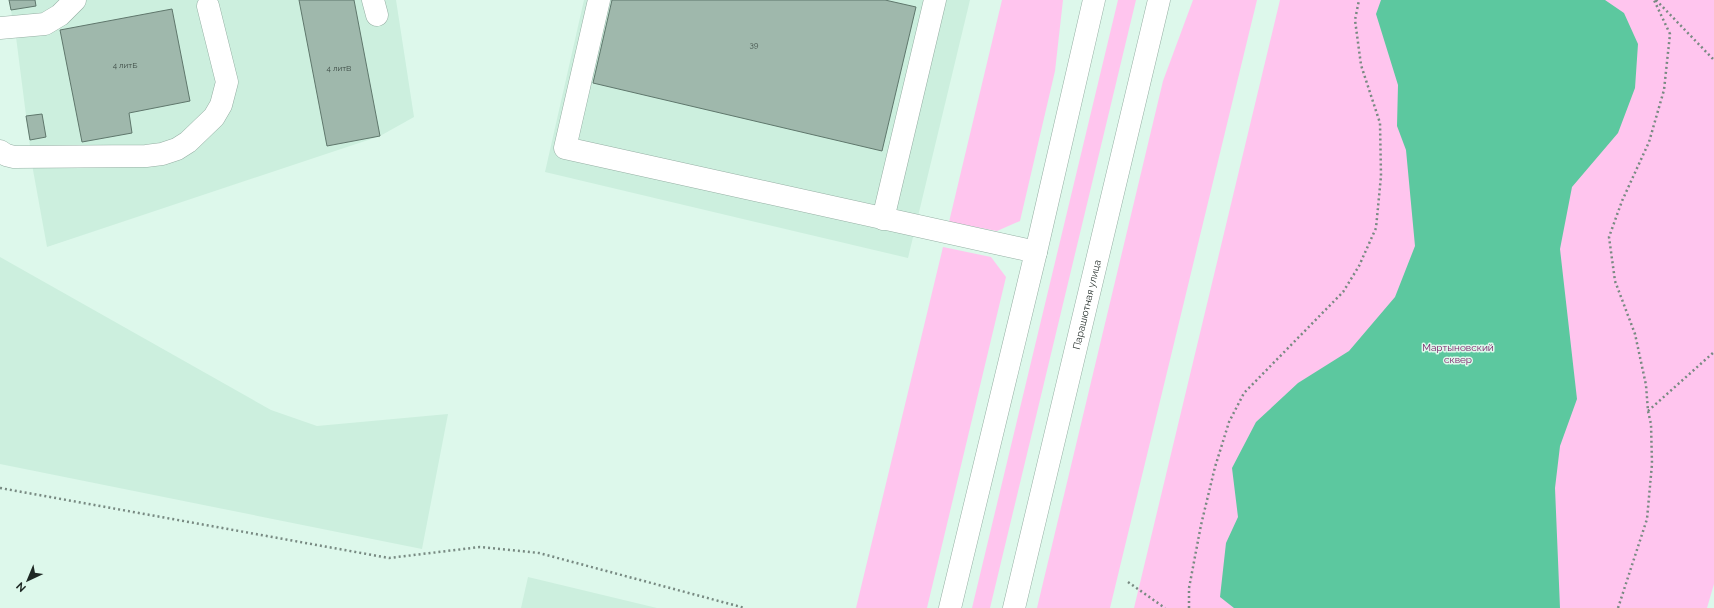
<svg xmlns="http://www.w3.org/2000/svg" width="1714" height="608" font-family="Raleway,sans-serif">
  <rect width="100%" height="100%" fill="#ddf8eb"/>
  <!-- built -->
  <path fill="#ccefde" d="M9 0H396L414 117 380 136 47 247 33 170 16 37Z
    M584 0H970L908 258 545 172Z
    M0 257 271 410 317 426 448 414 422 549 0 464Z
    M528 577 657 608H521Z"/>
  <!-- green -->
  <path fill="#ffc5ee" d="M1002 0H1063L1055 71 1020 221 997 231 949 222Z
    M1118 0H1136L990 608H972Z
    M1193 0H1257L1110 608H1037L1163 81Z
    M1280 0H1714V584L1707 608H1134Z
    M943 247 991 257 1006 277 927 608H856Z"/>
  <!-- water -->
  <path fill="#5cc89f" d="M1381 0H1605L1624 13 1638 44 1635 88 1618 133 1572 187 1560 249 1577 399 1560 446 1555 488 1560 608H1234L1220 597 1226 543 1238 517 1232 468 1256 422 1298 383 1349 351 1395 297 1415 246 1406 150 1397 126 1398 85 1376 14Z"/>
  <!-- building -->
  <path fill="#9fb8ac" stroke="#5f776c" d="M9 0H35L36 6 11 10Z
    M299 0H354L380 136 327 146Z
    M612 0H885L916 7 882 151 593 83Z
    M172 9 190 101 129 113 132 133 82 142 60 30Z
    M42 114 46 137 30 140 26 116Z"/>
  <g fill="none" stroke-linecap="round" stroke-linejoin="round">
    <!-- minor casing -->
    <g stroke="#96afa4" stroke-width="23">
      <path id="minor" d="M373 0 377 15
        M599 0 565 148 1036 252
        M0 28 45 24 60 15 75 0
        M0 151 6 155 14 157 146 156 162 154 177 149 188 142 214 117 221 105 227 82 208 6
        M883 219 935 0"/>
    </g>
    <!-- major casing -->
    <g stroke="#96afa4" stroke-width="23">
      <g id="major">
        <path d="M950 608 1036 252 1094 0"/>
        <path id="s1" d="M1014 608 1159 0"/>
      </g>
    </g>
    <!-- path -->
    <path stroke="#788a82" stroke-width="2.5" stroke-dasharray="2 3" stroke-linecap="butt" d="M1656 0 1714 60
      M1648 411 1714 352
      M0 488 389 558 480 547 539 553 745 608
      M1128 582 1165 608
      M1189 608V588L1201 525 1215 467 1229 422 1244 393 1343 292 1359 266 1376 228 1381 176 1380 123 1361 65 1355 20 1359 0
      M1618 608 1647 519 1652 464 1651 424 1648 411 1646 385 1635 334 1615 281 1609 237 1622 201 1649 142 1664 90 1670 34 1654 0"/>
    <!-- minor -->
    <use href="#minor" stroke="#fff" stroke-width="22"/>
    <!-- major -->
    <use href="#major" stroke="#fff" stroke-width="22"/>
  </g>
  <g text-anchor="middle" dominant-baseline="central" stroke-width="3" stroke-linejoin="round" paint-order="stroke">
    <!-- number labels -->
    <g font-size="8" fill="#3e4c46">
      <text x="754" y="45">39</text>
      <text x="125" y="65">4 литБ</text>
      <text x="339" y="68">4 литВ</text>
    </g>
    <!-- street labels -->
    <g font-size="10" fill="#1e2824" stroke="#ddf8eb">
      <text stroke="none"><textPath href="#s1" startOffset="312">Парашютная улица</textPath></text>
    </g>
    <!-- park labels -->
    <g font-size="10" fill="#7a2068" stroke="#ddf8eb">
      <text x="1458" y="347">Мартыновский<tspan x="1458" dy="12">сквер</tspan></text>
    </g>
  </g>
  <!-- north arrow -->
  <g transform="translate(28 580) rotate(224)" stroke="#ddf8eb" stroke-width="3" paint-order="stroke">
  <path d="M0-3L7 15L0 10L-7 15Z" fill="#1e2824"/>
  <text y="-6" font-size="11" font-weight="bold" text-anchor="middle" fill="#1e2824">N</text>
  </g>
</svg>
